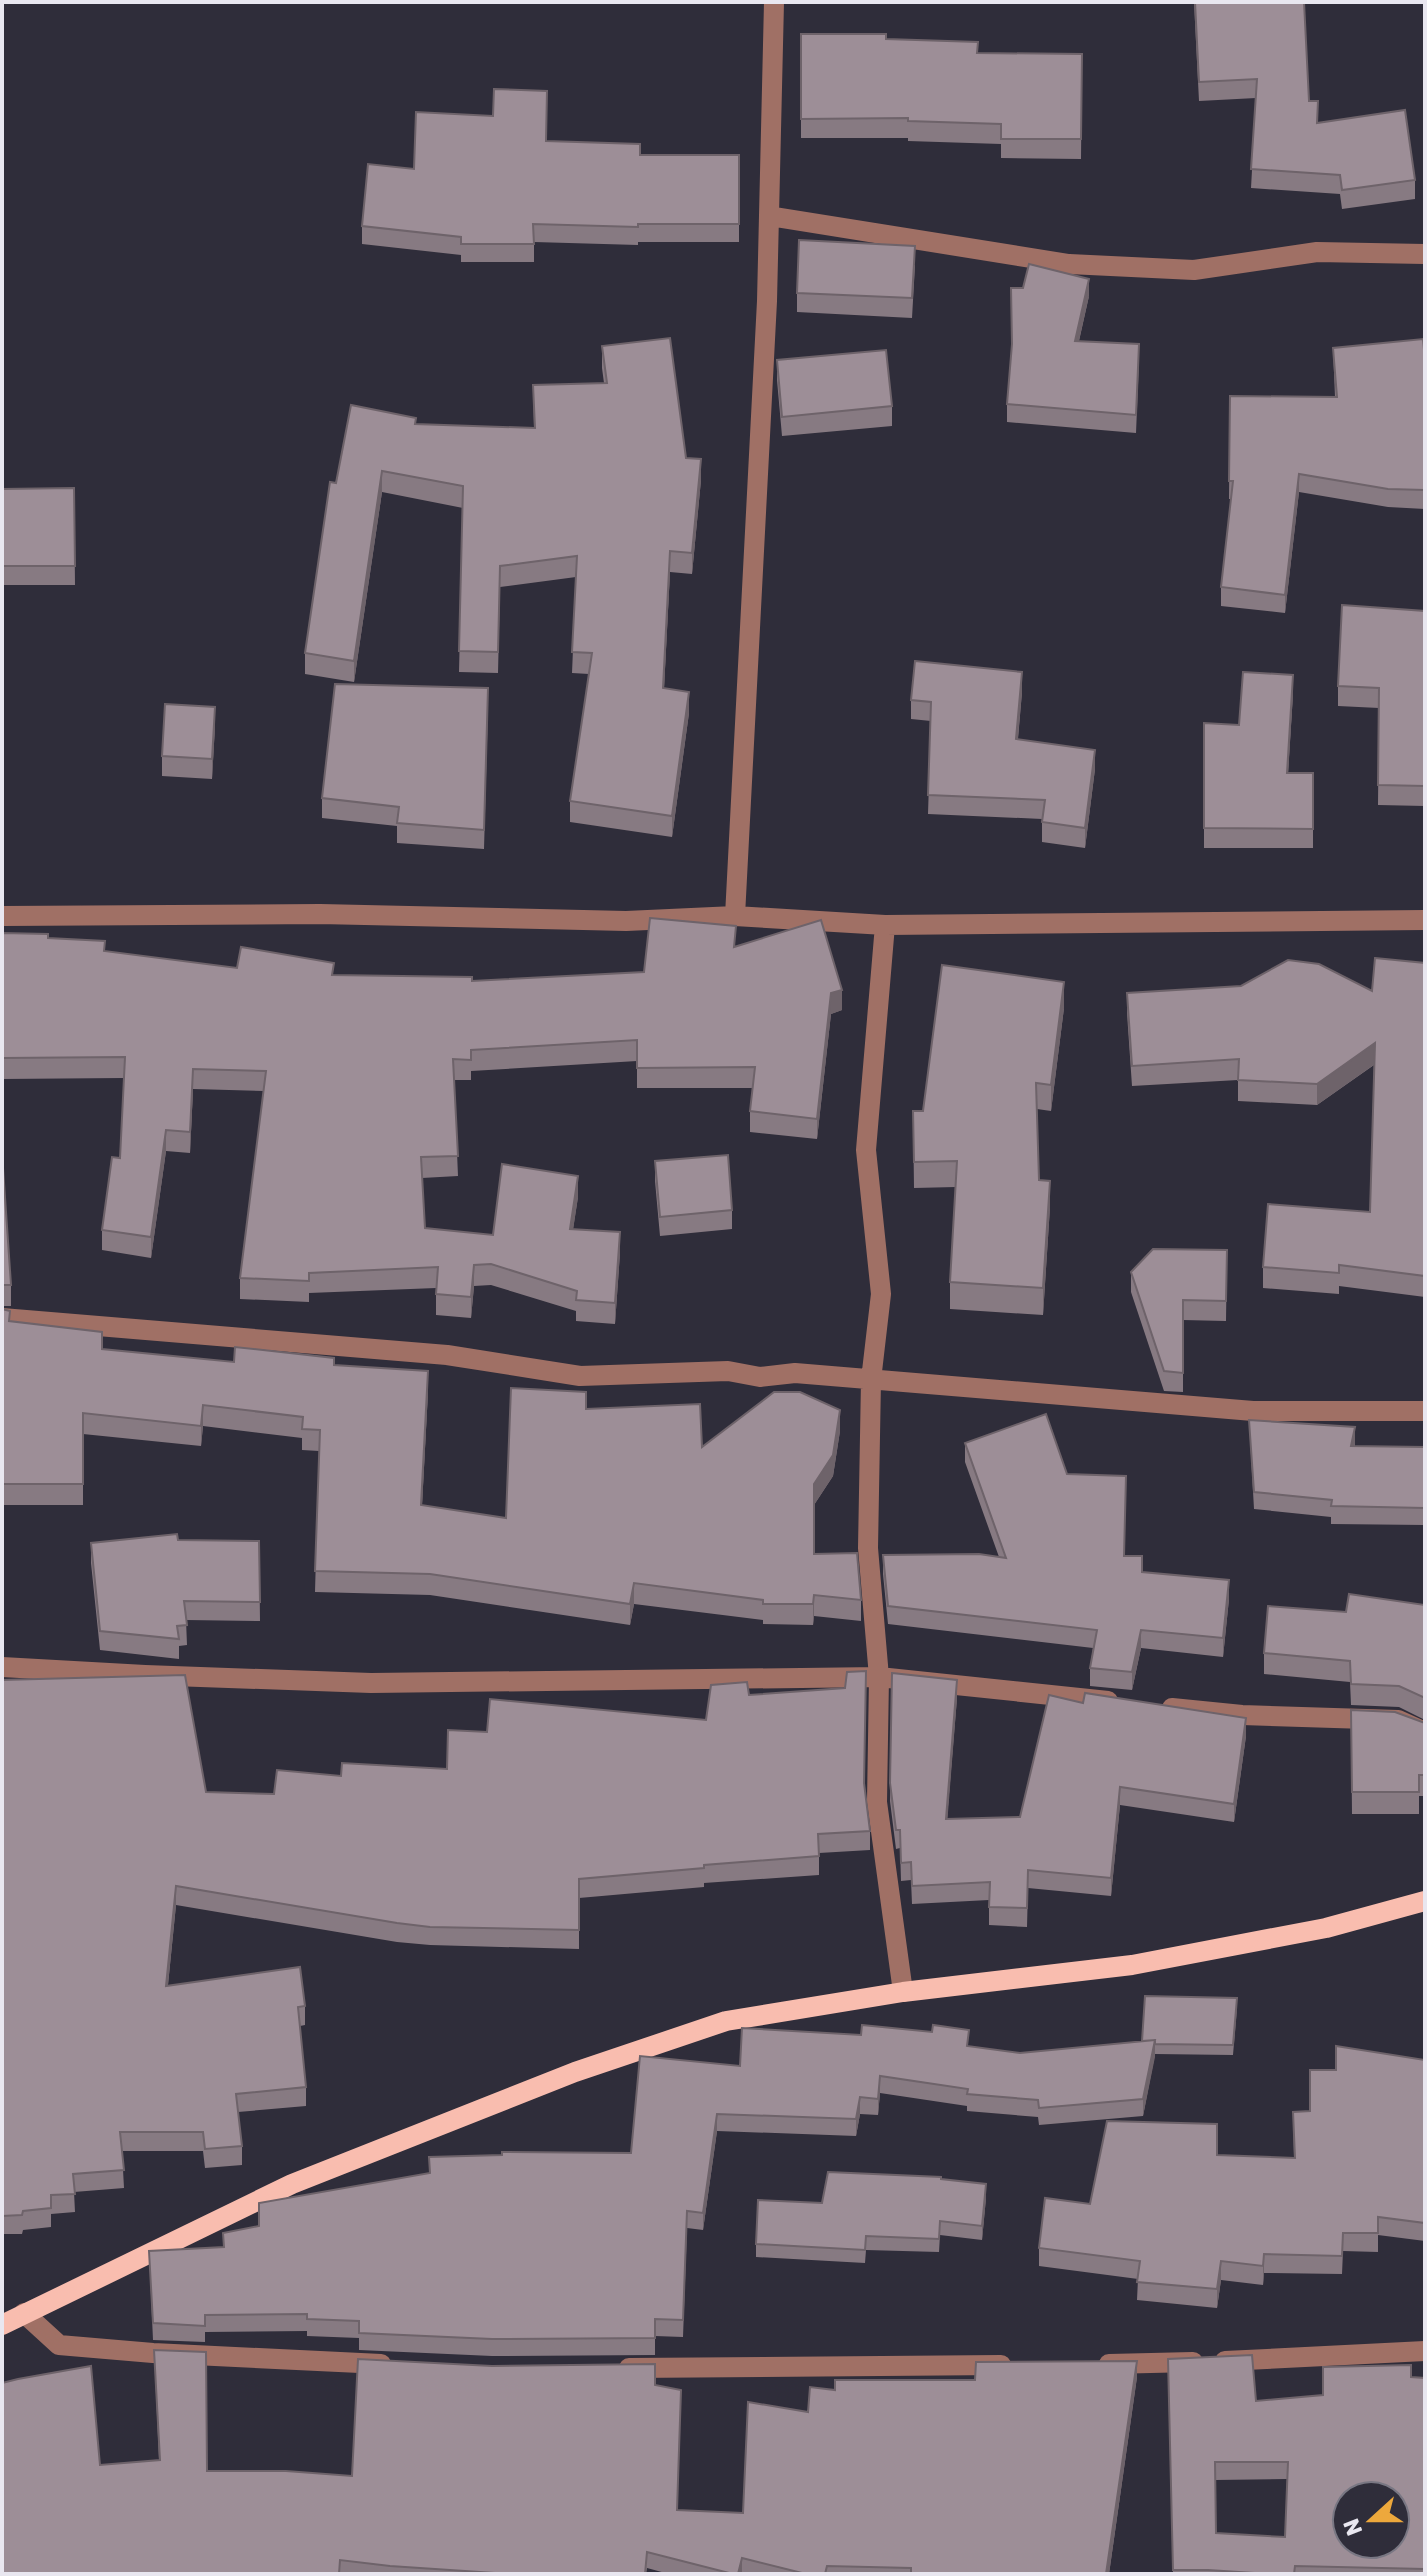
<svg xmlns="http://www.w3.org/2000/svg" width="1427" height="2576" font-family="Rubik,sans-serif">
  <rect width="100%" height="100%" fill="#2f2d3a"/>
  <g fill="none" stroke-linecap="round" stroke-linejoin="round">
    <!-- minor -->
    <path stroke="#a07065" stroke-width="20" d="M769 216 1069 264 1194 270 1317 252 1425 254
      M2 916 320 914 626 921 735 916 885 925 1425 920
      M735 916 767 301 774 2
      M885 925 866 1150 881 1294 871 1380 868 1548 879 1677 877 1802 903 1992
      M2 1318 447 1355 580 1376 728 1371 760 1377 795 1373 1253 1411H1425
      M2 1667 145 1675 371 1683 879 1677 1108 1701
      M1172 1708 1242 1715 1398 1720 1425 1732
      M24 2313 59 2345 153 2353 381 2364
      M1225 2361 1425 2351
      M1109 2364 1193 2362
      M629 2368 1001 2365"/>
    <!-- major -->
    <path stroke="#f9bdaf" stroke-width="20" d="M2 2325 292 2184 575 2072 726 2021 903 1992 1132 1965 1326 1928 1425 1901"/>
  </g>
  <!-- wall -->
  <path fill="#877a82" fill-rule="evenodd" d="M1194 2H1304L1309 101 1318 123 1415 180V199L1342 209 1340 194 1251 188 1256 98 1199 101Z
    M801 34 886 39 978 53 1082 54 1081 159 1001 158V144L908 141V138H801Z
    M546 141 640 155H739V242H638V245L534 242V262H461V255L362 244V226L414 169Z
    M915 265 912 318 797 312V293Z
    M1089 296 1079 341 1139 361 1136 433 1007 422V404Z
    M602 346 686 458 701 480 692 574 670 572 664 688 689 713 672 837 570 822V801L589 674 572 673 576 577 500 587 498 673 459 672 463 508 382 492 354 682 305 674V653L336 483 416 424 534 428 533 385 604 383 602 368Z
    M1333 348 1425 360V509L1388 507 1299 492 1285 613 1221 606V587L1231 499H1229L1230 396 1335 397Z
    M777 360 892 406V426L782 436 777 380Z
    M74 488 75 585H3L2 489Z
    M1425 611V806L1378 805 1379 708 1338 706V686Z
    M1022 692 1018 739 1095 769 1085 848 1042 842V819L928 814 931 721 911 719V700Z
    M1293 694 1288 773H1313V848H1204V723L1239 725Z
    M488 708 484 849 397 843V826L322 818V798Z
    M215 726 212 779 162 776V756Z
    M2 933 48 938 105 951 237 968 334 975 472 981 644 972 736 946 842 1010 831 1014 817 1139 750 1132V1111L753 1088H637V1061L471 1071V1080H454L458 1176 422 1178 425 1228 493 1235 578 1197 573 1229 620 1253 615 1324 576 1321V1311L491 1285 474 1286 471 1318 436 1315V1288L309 1293V1302L240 1299V1278L264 1091 193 1089 190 1153 166 1151 151 1258 102 1250V1230L120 1158 124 1078 2 1079Z
    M1425 963V1297L1339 1286V1294L1263 1288V1267L1370 1212 1374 1065 1317 1105 1238 1101V1080L1132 1086 1127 1013V993L1372 991Z
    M1064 1008 1051 1111 1037 1109 1039 1180 1050 1207 1043 1315 950 1309V1282L956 1187 914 1188 913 1111H923Z
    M655 1161 732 1210V1229L660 1236 655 1181Z
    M2 1168 11 1285V1306H2Z
    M1227 1250 1226 1321 1183 1320V1392L1164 1391 1131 1292V1272Z
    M2 1309 10 1321 102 1349 234 1362 334 1365 428 1392 422 1505 506 1518 586 1409 702 1447 840 1431 833 1476 814 1505V1554L861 1600V1621L814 1616 813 1625 763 1624V1620L634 1604 630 1625 430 1595 315 1592 319 1451 302 1450V1438L203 1426 201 1446 83 1434V1505H2Z
    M1249 1420 1355 1444V1446L1425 1447V1525L1331 1524V1517L1254 1509Z
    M965 1443 1067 1474 1125 1556 1142 1572 1229 1599 1223 1657 1141 1648 1132 1690 1090 1686V1668L1093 1648 888 1624 883 1574V1555L999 1557 965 1462Z
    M178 1540 259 1541 260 1621 186 1620 187 1645 179 1646V1659L100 1650 91 1563V1543Z
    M1425 1605V1720L1399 1707 1351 1705 1350 1682 1264 1674V1653L1346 1612Z
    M892 1673 957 1698 947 1819 1020 1817 1083 1703 1246 1736 1234 1822 1120 1805 1111 1896 1028 1888 1027 1927 989 1925V1900L912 1904 911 1880 901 1881 900 1848 896 1849 890 1801Z
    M2 1680 206 1792 274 1794 341 1776 447 1769 487 1732 706 1720 749 1695 864 1785 870 1831V1850L819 1853V1875L704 1883V1887L579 1898V1949L430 1945 397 1942 176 1905 168 1985 305 2006V2025L300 2026 306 2087V2106L238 2112 242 2146V2165L205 2168 203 2151H122L124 2188 74 2192 75 2212 51 2214V2227L23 2230 22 2234H2Z
    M1351 1710 1425 1723V1796H1419V1814H1352Z
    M1237 2008 1233 2055 1155 2054 1143 2116 1039 2125 1038 2117 967 2111V2106L880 2093 878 2115 860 2114 856 2136 717 2131 703 2230 687 2228 683 2337 655 2336V2355L492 2356 359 2350V2338L307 2336V2331L205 2332V2342L153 2340 149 2251 223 2248 631 2153 740 2066 969 2046 1020 2053 1142 2041Z
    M1425 2060V2241L1378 2235V2252L1343 2251 1342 2274 1264 2273 1263 2285 1221 2280 1217 2308 1137 2300 1138 2279 1039 2266V2248L1090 2204 1217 2155 1294 2158 1293 2112 1310 2111 1336 2070Z
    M941 2179 986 2198 982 2240 940 2235 939 2252 866 2250 865 2263 756 2257V2244L822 2203Z
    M154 2350 207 2471 352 2476 655 2385 678 2510 743 2513 808 2412 835 2390 975 2380 1137 2377 1109 2574H669L647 2568 646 2574H2L100 2465 159 2460Z
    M1168 2359 1256 2401 1323 2395 1411 2377 1425 2378V2574H1173ZM1287 2479 1285 2537 1216 2533 1215 2480Z"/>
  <!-- shaded-wall -->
  <path fill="#6e636a" d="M1089 279V296L1075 358V341Z
    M701 459V480L692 574V553Z
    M382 471V492L354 682V661Z
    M1299 474V492L1285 613V595Z
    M670 551V572L663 709V688Z
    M1022 672V692L1016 759V739Z
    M1293 675V694L1287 792V773Z
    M689 692V713L672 837V816Z
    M215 707V726L212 779V759Z
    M1095 750V769L1085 848V828Z
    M1064 982V1008L1051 1111V1085Z
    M842 990V1010L831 1014 817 1139V1119L831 993Z
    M1375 1043V1064L1317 1105V1084Z
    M193 1069V1089L190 1153V1132Z
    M166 1130V1151L151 1258V1237Z
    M578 1176V1197L570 1250V1229Z
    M1050 1181V1207L1043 1315V1288Z
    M620 1232V1253L615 1324V1303Z
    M474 1265V1286L471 1318V1297Z
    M428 1371V1392L421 1525V1505Z
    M203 1405V1426L201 1446V1426Z
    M840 1410V1431L833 1476 814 1505V1484Z
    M1355 1427V1444L1351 1464V1446Z
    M1229 1580V1599L1223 1657V1638Z
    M634 1583V1604L630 1625V1604Z
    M814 1595V1616L813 1625V1604Z
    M1141 1630V1648L1132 1690V1672Z
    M957 1680V1698L946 1838V1819Z
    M1246 1718V1736L1234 1822V1804Z
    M1120 1787V1805L1111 1896V1878Z
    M176 1886V1905L166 2004V1986Z
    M1155 2040V2057L1143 2116V2099Z
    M880 2076V2093L878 2115V2099Z
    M860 2097V2114L856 2136V2119Z
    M717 2114V2131L703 2230V2213Z
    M986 2184V2198L982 2240V2226Z
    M1264 2254V2273L1263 2285V2266Z
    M1221 2261V2280L1217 2308V2289Z
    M1137 2361V2377L1109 2574H1106Z
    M742 2558V2574H738Z"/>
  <!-- building -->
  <path fill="#9d8e97" stroke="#6e636a" stroke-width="2" fill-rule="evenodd" d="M1195 2H1304L1309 101H1318L1317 123 1405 110 1415 180 1342 190 1340 175 1251 169 1257 79 1199 82Z
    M801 34H886V39L978 42 977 53 1082 54 1081 139H1001V124L908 121V118L801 119Z
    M494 89 547 91 546 141 640 144V155H739V224H638V227L533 224 534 244H461V237L362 226 368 164 414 169 416 112 493 116Z
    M799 240 915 246 912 298 797 293Z
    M1029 264 1089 279 1075 341 1139 344 1136 415 1007 404 1012 344 1011 288H1023Z
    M670 338 686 458 701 459 692 553 670 551 663 688 689 692 672 816 570 801 592 653 572 652 577 556 500 566 498 652 459 651 463 486 382 471 354 661 305 653 330 482 336 483 351 405 416 418 415 424 535 428 533 385 607 383 602 346Z
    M1423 339 1425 360V490L1388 489 1299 474 1285 595 1221 587 1233 481H1229L1230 396 1337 397 1333 348Z
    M886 350 892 406 782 417 777 360Z
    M74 488 75 566H3L2 489Z
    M1342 605 1425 611V786L1378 785 1379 688 1338 686Z
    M915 661 1022 672 1016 739 1095 750 1085 828 1042 822 1045 800 928 795 931 702 911 700Z
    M1243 672 1293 675 1287 773H1313V829L1204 828V723L1239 725Z
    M335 684 488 688 484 830 397 823 399 807 322 798Z
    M165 704 215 707 212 759 162 756Z
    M650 918 736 926 734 947 821 920 842 990 831 993 817 1119 750 1111 755 1067 637 1068V1040L471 1050V1060L453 1059 458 1156 421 1157 425 1228 493 1235 502 1164 578 1176 570 1229 620 1232 615 1303 576 1300 577 1291 491 1264 474 1265 471 1297 436 1294 438 1267 309 1273V1281L240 1278 266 1071 193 1069 190 1132 166 1130 151 1237 102 1230 112 1157 120 1158 125 1057 2 1058V933L48 934V938L105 941 104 951 237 968 241 947 334 963 332 975 472 977V981L644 972Z
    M1375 958 1425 963V1276L1339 1265V1273L1263 1267 1268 1204 1370 1212 1375 1043 1317 1084 1238 1080 1239 1059 1132 1066 1127 993 1241 986 1288 960 1319 964 1372 991Z
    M942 965 1064 982 1051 1085 1036 1083 1039 1180 1050 1181 1043 1288 950 1282 957 1161 914 1162 913 1111H923Z
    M728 1155 732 1210 660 1217 655 1161Z
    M2 1168H3L11 1285H2Z
    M1153 1249 1227 1250 1226 1301 1183 1300V1373L1164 1371 1131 1272Z
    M2 1309 10 1311 9 1321 102 1332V1349L234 1362 235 1347 334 1358V1365L428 1371 421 1505 506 1518 511 1388 586 1392V1409L700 1404 702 1447 774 1392H800L840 1410 833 1455 814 1484V1554L857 1553 861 1600 814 1595 813 1604H763V1600L634 1583 630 1604 430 1574 315 1571 320 1430 302 1429 303 1417 203 1405 201 1426 83 1413V1484H2Z
    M1046 1414 1067 1474 1126 1476 1124 1556H1142V1572L1229 1580 1223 1638 1141 1630 1132 1672 1090 1668 1097 1630 888 1606 883 1555 979 1554 1006 1558 965 1443Z
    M1249 1420 1355 1427 1351 1446 1425 1447V1508L1331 1506 1332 1500 1254 1492Z
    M177 1534 178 1540 259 1541 260 1602 184 1601 187 1625 177 1626 179 1639 100 1631 91 1543Z
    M1349 1594 1425 1605V1698L1399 1686 1351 1684 1350 1661 1264 1653 1268 1606 1346 1612Z
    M866 1671 864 1783 870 1831 818 1834 819 1856 704 1865V1868L579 1879V1930L430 1927 397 1923 176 1886 166 1986 300 1967 305 2006 298 2007 306 2087 236 2094 242 2146 205 2149 203 2132H120L124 2170 73 2174 75 2194 51 2195V2208L23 2211 22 2215 2 2216V1680L185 1675 206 1792 274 1794 277 1770 341 1776 342 1763 447 1769 448 1730 487 1732 490 1699 706 1720 711 1685 747 1682 749 1695 845 1688 847 1672Z
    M892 1673 957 1680 946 1819 1020 1817 1049 1695 1083 1703 1085 1693 1246 1718 1234 1804 1120 1787 1111 1878 1028 1870 1027 1908 989 1907 990 1882 912 1886 911 1862 901 1863 900 1830H896L890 1783Z
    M1351 1710 1395 1712 1425 1723V1775H1419V1792H1352Z
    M1145 1996 1237 1998 1233 2045 1155 2044V2040L1142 2041Z
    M862 2025 932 2032 933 2025 969 2030 967 2046 1020 2053 1155 2040 1143 2099 1039 2108 1038 2100 967 2094 968 2089 880 2076 878 2099 860 2097 856 2119 717 2114 703 2213 687 2211 683 2320 655 2319V2338L492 2339 359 2333V2321L307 2319V2314L205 2315V2326L153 2323 149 2251 224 2247 223 2233 259 2226V2203L430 2173 429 2157 502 2155V2152L631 2153 640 2056 740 2066 742 2028 861 2035Z
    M1336 2046 1425 2060V2223L1378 2217V2233H1343L1342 2256 1264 2254 1263 2266 1221 2261 1217 2289 1137 2282 1140 2261 1039 2248 1045 2198 1090 2204 1107 2121 1217 2124V2155L1295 2158 1293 2112 1310 2111V2070H1336Z
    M828 2172 941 2177V2179L986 2184 982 2226 940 2221 939 2239 866 2236 865 2250 756 2244 758 2200 822 2203Z
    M154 2350 206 2352 207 2471H286L352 2476 358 2359 492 2366 655 2364V2385L681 2390 677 2510 743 2513 748 2402 808 2412 810 2387 835 2390V2380H975L976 2362 1137 2361 1106 2574H911V2568L827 2566 825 2574H806L742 2558 738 2574H733L647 2552 645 2574H511L390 2566 340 2560 339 2574H2V2383L18 2379 91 2366 100 2465 160 2460Z
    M1252 2355 1256 2401 1323 2395V2367L1411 2365V2377L1425 2378V2569L1295 2566 1294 2574H1270L1208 2570H1173L1168 2359ZM1215 2462H1288L1285 2537 1216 2533ZM1347 2496H1395V2544H1347Z"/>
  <!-- border -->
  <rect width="1427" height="2576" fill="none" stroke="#e9e7f0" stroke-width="8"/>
  <!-- north arrow -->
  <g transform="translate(1371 2520) rotate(249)"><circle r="38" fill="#2f2d3a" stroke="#797783" stroke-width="2"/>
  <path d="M0-6L14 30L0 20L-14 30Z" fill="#eda83c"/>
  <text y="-12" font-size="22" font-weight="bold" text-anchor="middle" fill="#e9e7f0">N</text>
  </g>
</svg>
